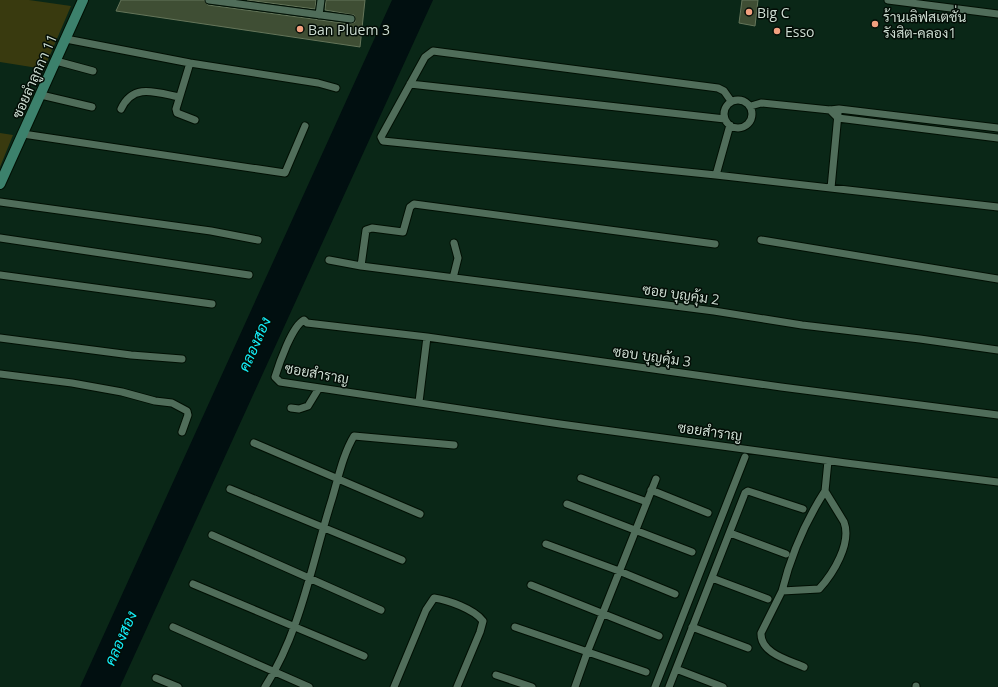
<svg xmlns="http://www.w3.org/2000/svg" width="998" height="687" font-family="'Open Sans',Sarabun,sans-serif">
  <rect width="100%" height="100%" fill="#0a2717"/>
  <!-- green -->
  <path fill="#393a0f" d="M0 0H29L71 6 44 69 0 62Z
    M0 133 13 135 0 167Z"/>
  <!-- water -->
  <path fill="#010f10" d="M392 0H433L120 687H80Z"/>
  <!-- building -->
  <path fill="#3f4e34" stroke="#65755a" d="M121 0H204L208 5 350 24 355 22 354 15 325 10 326 0H365L360 47 116 11Z
    M247 0H316L315 9Z
    M742 0H758L755 26 739 23Z"/>
  <g fill="none" stroke-linecap="round" stroke-linejoin="round">
    <!-- street casing -->
    <g stroke="#000f03" stroke-width="9">
      <path id="street" d="M209 0 351 19
        M888 0 998 14
        M319 15 321 0
        M66 39 190 63 318 83 336 88
        M56 61 93 71
        M190 63 176 109 177 113 195 120
        M410 84 725 119
        M41 95 92 107
        M724 114a14 14 0 1 1 28 0a14 14 0 1 1-28 0Z
        M731 101 724 91 718 88 433 51 425 57 381 137 383 141 716 175 998 207
        M751 106 761 103 830 110 839 109 998 128
        M121 109C133 83 155 92 179 97
        M830 110 838 118 998 138
        M23 134 285 173 305 126
        M716 175 730 125
        M831 188 838 114
        M0 202 211 231 258 240
        M0 238 249 275
        M761 240 998 279
        M329 260 361 266 714 311 802 325 920 339 998 350
        M361 266 366 230 372 228 403 232 410 207 414 204 715 244
        M0 275 212 304
        M453 278 458 258 454 243
        M0 338 131 355 182 359
        M0 374 72 383 122 392 155 401 172 403 187 411 188 415 182 432
        M419 402 427 337
        M291 408 299 409 308 406 319 388
        M998 415 781 387 427 337 307 323 304 320C292 326 279 364 275 377L280 382 560 424 846 463 998 482
        M254 443 420 514
        M581 478 647 502
        M230 489 402 560
        M651 490 708 513
        M567 504 692 552
        M730 533 786 554
        M212 535 381 610
        M546 544 619 571 675 594
        M712 578 768 599
        M193 584 364 656
        M531 585 659 636
        M782 591C791 555 805 522 825 491
        M173 627 309 687
        M515 627 646 672
        M692 627 748 648
        M804 667C788 660 760 653 761 633L782 591 819 589C833 574 852 543 844 522L825 491 828 461
        M676 669 723 687
        M496 675 532 687
        M156 678 178 687
        M265 687C301 631 312 562 332 499 338 479 343 454 354 436L454 445
        M394 687 426 610 434 598C448 600 474 609 483 621L480 632 457 687
        M575 687 587 653 656 479
        M655 687 745 457
        M669 687 745 493 748 491 803 509
        M916 687V686"/>
    </g>
    <!-- secondary casing -->
    <g stroke="#000f03" stroke-width="12">
      <path id="secondary" d="M0 184 83 0"/>
    </g>
    <!-- street -->
    <use href="#street" stroke="#506d5a" stroke-width="7"/>
    <!-- secondary -->
    <use href="#secondary" stroke="#3c816c" stroke-width="10"/>
  </g>
  <!-- markers -->
  <g fill="#f2a07f" stroke="#030d06" stroke-width="1.5">
    <circle cx="749" cy="12" r="4"/>
    <circle cx="875" cy="24" r="4"/>
    <circle cx="300" cy="29" r="4"/>
    <circle cx="777" cy="31" r="4"/>
  </g>
  <g text-anchor="middle" dominant-baseline="central" stroke-width="3" stroke-linejoin="round" paint-order="stroke">
    <!-- poi labels -->
    <g font-size="14" fill="#cdddd2" stroke="#030d06" text-anchor="start">
      <text x="757" y="12">Big C</text>
      <text x="883" y="16">ร้านเลิฟสเตชั่น<tspan x="883" dy="16">รังสิต-คลอง1</tspan></text>
      <text x="308" y="29">Ban Pluem 3</text>
      <text x="785" y="31">Esso</text>
    </g>
    <!-- street labels -->
    <g font-size="14" fill="#cdddd2" stroke="#030d06">
      <text transform="translate(34 76) rotate(-66)">ซอยลำลูกกา 11</text>
      <text transform="translate(681 294) rotate(8)">ซอย บุญคุ้ม 2</text>
      <text transform="translate(652 356) rotate(8)">ซอบ บุญคุ้ม 3</text>
      <text transform="translate(317 373) rotate(10)">ซอยสำราญ</text>
      <text transform="translate(710 431) rotate(8)">ซอยสำราญ</text>
    </g>
    <!-- water labels -->
    <g font-size="15" font-style="italic" fill="#14f1fc" stroke="#030d06">
      <text transform="translate(254 344) rotate(-66)">คลองสอง</text>
      <text transform="translate(120 638) rotate(-66)">คลองสอง</text>
    </g>
  </g>
</svg>
